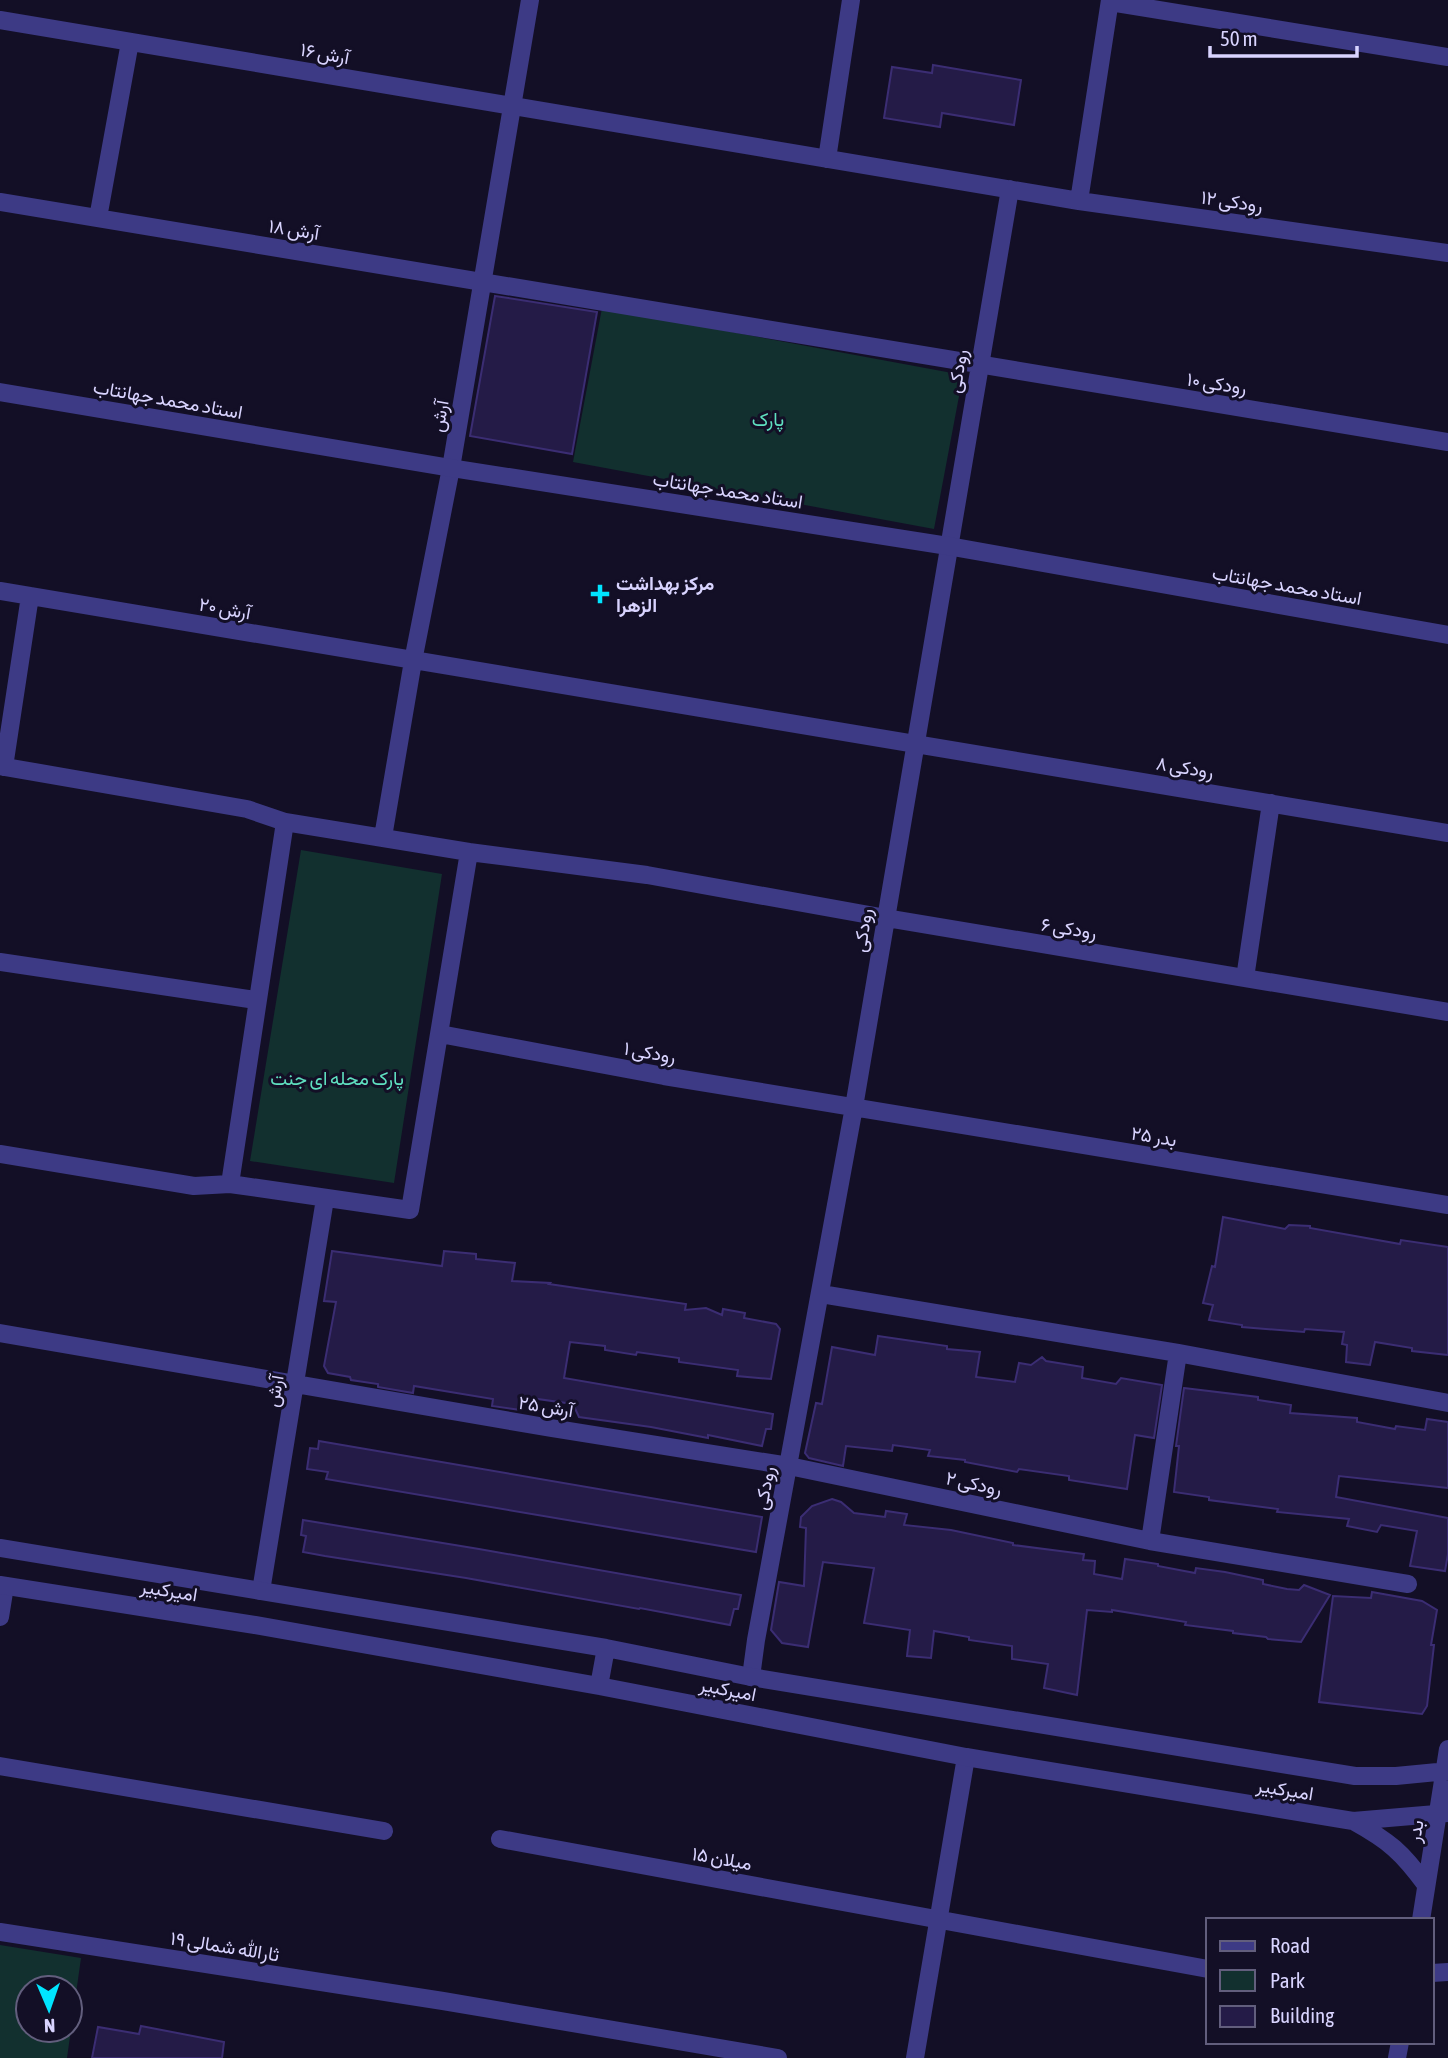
<svg xmlns="http://www.w3.org/2000/svg" width="1448" height="2058" font-family="'Asap Condensed',Vazirmatn,sans-serif">
  <rect width="100%" height="100%" fill="#130f26"/>
  <!-- green -->
  <path fill="#12302f" fill-rule="evenodd" d="M602 308 963 375 934 529 573 462Z
    M301 850 442 874 394 1183 250 1161Z
    M0 1945 81 1958 67 2058H0ZM70 1988V2030H28V1988Z"/>
  <!-- building -->
  <path fill="#241b47" stroke="#3b2d73" stroke-width="2" d="M933 65 1021 80 1014 125 942 113 940 127 884 118 892 67 932 73Z
    M495 296 597 312 572 454 470 436Z
    M1223 1217 1285 1229 1289 1225 1310 1226V1228L1400 1244 1401 1240 1448 1247V1355L1412 1351V1348L1375 1342 1370 1365 1346 1362 1347 1345 1342 1344 1344 1332 1305 1329 1304 1332 1242 1327V1325L1209 1320 1213 1305 1203 1303 1212 1266 1215 1267Z
    M332 1251 442 1266 444 1251 476 1254V1259L515 1263 512 1281 550 1283 549 1284 686 1304 685 1310 706 1308 722 1315 723 1309 745 1313 744 1318 776 1324 780 1329 771 1379 737 1376 738 1370 679 1362V1358L637 1352 636 1355 605 1350V1346L570 1342 564 1378 773 1414 771 1429H766L762 1446 708 1435V1438L651 1427 579 1417 573 1404 523 1397 521 1410 492 1406 493 1399 414 1386 413 1393 378 1387V1384L351 1380 350 1377 328 1373 324 1366 336 1302 324 1301Z
    M878 1336 947 1346V1349L980 1352 976 1377 1015 1382 1019 1363 1031 1365 1042 1357 1046 1361 1083 1367 1082 1378 1116 1384 1121 1378 1162 1385 1154 1438 1135 1435 1127 1489 1069 1480V1476L1019 1469 1017 1472 965 1462V1460L928 1456 930 1450 893 1445 892 1451 846 1446 843 1466 809 1458 805 1453 816 1403 822 1404 832 1347 875 1355Z
    M1184 1388 1258 1397V1400L1291 1405 1290 1413 1357 1418V1422L1395 1429 1396 1426 1425 1430 1427 1419 1448 1422V1488L1339 1476 1336 1497 1448 1518V1554L1445 1571 1410 1566 1417 1531 1381 1525 1377 1532 1347 1526 1349 1519 1277 1512 1278 1509 1209 1500V1497L1174 1492 1179 1446H1176Z
    M319 1441 762 1517 756 1552 326 1479 328 1472 307 1469 310 1448 318 1449Z
    M832 1499 841 1502 854 1513 885 1517 886 1511 907 1514 904 1525 951 1530 1013 1543V1545L1084 1554 1083 1560 1095 1561 1094 1574 1122 1579 1125 1559 1158 1564V1566L1195 1573 1196 1568 1225 1572 1263 1580V1584L1287 1589 1299 1590 1304 1585 1330 1595 1301 1642 1268 1639 1266 1637 1233 1633V1631L1185 1625 1186 1622 1112 1610V1612L1087 1610 1077 1695 1044 1688 1048 1664 1012 1659V1646L969 1640V1637L934 1631 931 1658 907 1656 910 1630 864 1623 874 1568 823 1562 808 1647 782 1643 771 1630 779 1582 804 1586 806 1528 800 1527 801 1517 812 1506Z
    M303 1520 479 1549 741 1595 738 1609H734L730 1625 640 1608 639 1609 466 1578 325 1556 303 1552 306 1536 301 1535Z
    M1372 1592 1422 1601 1437 1610 1431 1645H1434L1427 1706 1422 1714 1319 1702 1333 1596 1371 1598Z
    M141 2026 224 2042 222 2058H92L98 2027 139 2034Z"/>
  <g fill="none" stroke-linecap="round" stroke-linejoin="round">
    <!-- minor -->
    <path stroke="#3d3a85" stroke-width="18" d="M1110 2 1448 57
      M0 20 1079 201 1448 253
      M827 159 851 0
      M1079 201 1110 0
      M0 202 1448 442
      M98 218 130 42
      M0 591 1448 833
      M0 766 247 809 285 822
      M4 767 30 596
      M285 822 469 852 410 1210 230 1184Z
      M383 837 413 661 451 468 530 0
      M469 852 647 875 886 918 1448 1012
      M0 962 256 1000
      M1245 978 1271 803
      M440 1034 664 1076 1448 1205
      M0 1154 194 1186 230 1184
      M821 1294 1178 1353 1448 1403
      M0 1333 551 1428 789 1466 1150 1541 1408 1584
      M1150 1541 1178 1353
      M261 1591 325 1199
      M0 1617 5 1586
      M751 1677 756 1640 854 1107 1010 189
      M0 1766 384 1831
      M500 1839 1208 1969
      M0 1932 443 2001 778 2058
      M1432 1973 1448 1972
      M915 2058 966 1757"/>
    <!-- tertiary -->
    <path stroke="#3d3a85" stroke-width="18" d="M0 392 451 468 948 546 1448 635
      M0 1548 606 1648 751 1677 1355 1776H1396L1448 1771
      M0 1585 255 1625 599 1686 966 1757 1353 1821 1448 1813
      M599 1686 606 1648
      M1353 1821C1389 1841 1402 1852 1426 1885
      M1421 1920 1448 1749
      M1397 2058 1400 2042"/>
  </g>
  <!-- markers -->
  <path fill="#00e5ff" stroke="#130f26" stroke-width="2.5" d="M596.5 583.5h7v7h7v7h-7v7h-7v-7h-7v-7h7z"/>
  <g text-anchor="middle" dominant-baseline="central" stroke-width="6" stroke-linejoin="round" paint-order="stroke">
    <!-- street labels -->
    <g font-size="19" fill="#d9d4ff" stroke="#130f26">
      <text transform="translate(325 53) rotate(10)">آرش ۱۶</text>
      <text transform="translate(1232 201) rotate(8)">رودکی ۱۲</text>
      <text transform="translate(294 229) rotate(9)">آرش ۱۸</text>
      <text transform="translate(957 371) rotate(-80)">رودکی</text>
      <text transform="translate(1217 383) rotate(9)">رودکی ۱۰</text>
      <text transform="translate(168 399) rotate(10)">استاد محمد جهانتاب</text>
      <text transform="translate(439 416) rotate(-80)">آرش</text>
      <text transform="translate(728 490) rotate(9)">استاد محمد جهانتاب</text>
      <text transform="translate(1287 585) rotate(10)">استاد محمد جهانتاب</text>
      <text transform="translate(225 608) rotate(10)">آرش ۲۰</text>
      <text transform="translate(1185 767) rotate(9)">رودکی ۸</text>
      <text transform="translate(1069 928) rotate(9)">رودکی ۶</text>
      <text transform="translate(862 930) rotate(-81)">رودکی</text>
      <text transform="translate(650 1052) rotate(10)">رودکی ۱</text>
      <text transform="translate(1154 1136) rotate(9)">بدر ۲۵</text>
      <text transform="translate(274 1391) rotate(-80)">آرش</text>
      <text transform="translate(546 1406) rotate(9)">آرش ۲۵</text>
      <text transform="translate(974 1483) rotate(12)">رودکی ۲</text>
      <text transform="translate(764 1488) rotate(-79)">رودکی</text>
      <text transform="translate(169 1590) rotate(9)">امیرکبیر</text>
      <text transform="translate(728 1689) rotate(11)">امیرکبیر</text>
      <text transform="translate(1285 1789) rotate(9)">امیرکبیر</text>
      <text transform="translate(1415 1831) rotate(-80)">بدر</text>
      <text transform="translate(722 1858) rotate(10)">میلان ۱۵</text>
      <text transform="translate(225 1946) rotate(9)">ثارالله شمالی ۱۹</text>
    </g>
    <!-- park labels -->
    <g font-size="19" fill="#5fe0c0" stroke="#130f26">
      <text x="768" y="419">پارک</text>
      <text x="337" y="1078">پارک محله ای جنت</text>
    </g>
    <!-- poi labels -->
    <g font-size="19" font-weight="bold" fill="#d9d4ff" stroke="#130f26" text-anchor="start">
      <text x="616" y="583">مرکز بهداشت<tspan x="616" dy="22">الزهرا</tspan></text>
    </g>
  </g>
  <!-- legend -->
  <rect x="1206" y="1918" width="228" height="126" fill="#130f26" stroke="#625e7d" stroke-width="2"/>
  <rect x="1220" y="1941" width="35" height="10" fill="#3d3a85" stroke="#625e7d" stroke-width="2"/>
  <text x="1270" y="1953" font-size="21" fill="#d9d4ff">Road</text>
  <rect x="1220" y="1970" width="35" height="21" fill="#12302f" stroke="#625e7d" stroke-width="2"/>
  <text x="1270" y="1988" font-size="21" fill="#d9d4ff">Park</text>
  <rect x="1220" y="2006" width="35" height="21" fill="#241b47" stroke="#625e7d" stroke-width="2"/>
  <text x="1270" y="2023" font-size="21" fill="#d9d4ff">Building</text>
  <!-- north arrow -->
  <g transform="translate(49 2009) rotate(178)"><circle r="33" fill="#130f26" stroke="#625e7d" stroke-width="2"/>
  <path d="M0-5L12 26L0 18L-12 26Z" fill="#00e5ff"/>
  <text y="-10" font-size="19" font-weight="bold" text-anchor="middle" fill="#d9d4ff">N</text>
  </g>
  <!-- scale -->
  <path d="M1210 46v10h147v-10" fill="none" stroke="#d9d4ff" stroke-width="3.5"/>
  <text x="1220" y="46" font-size="21" fill="#d9d4ff" stroke="#130f26" stroke-width="5" paint-order="stroke">50 m</text>
</svg>
